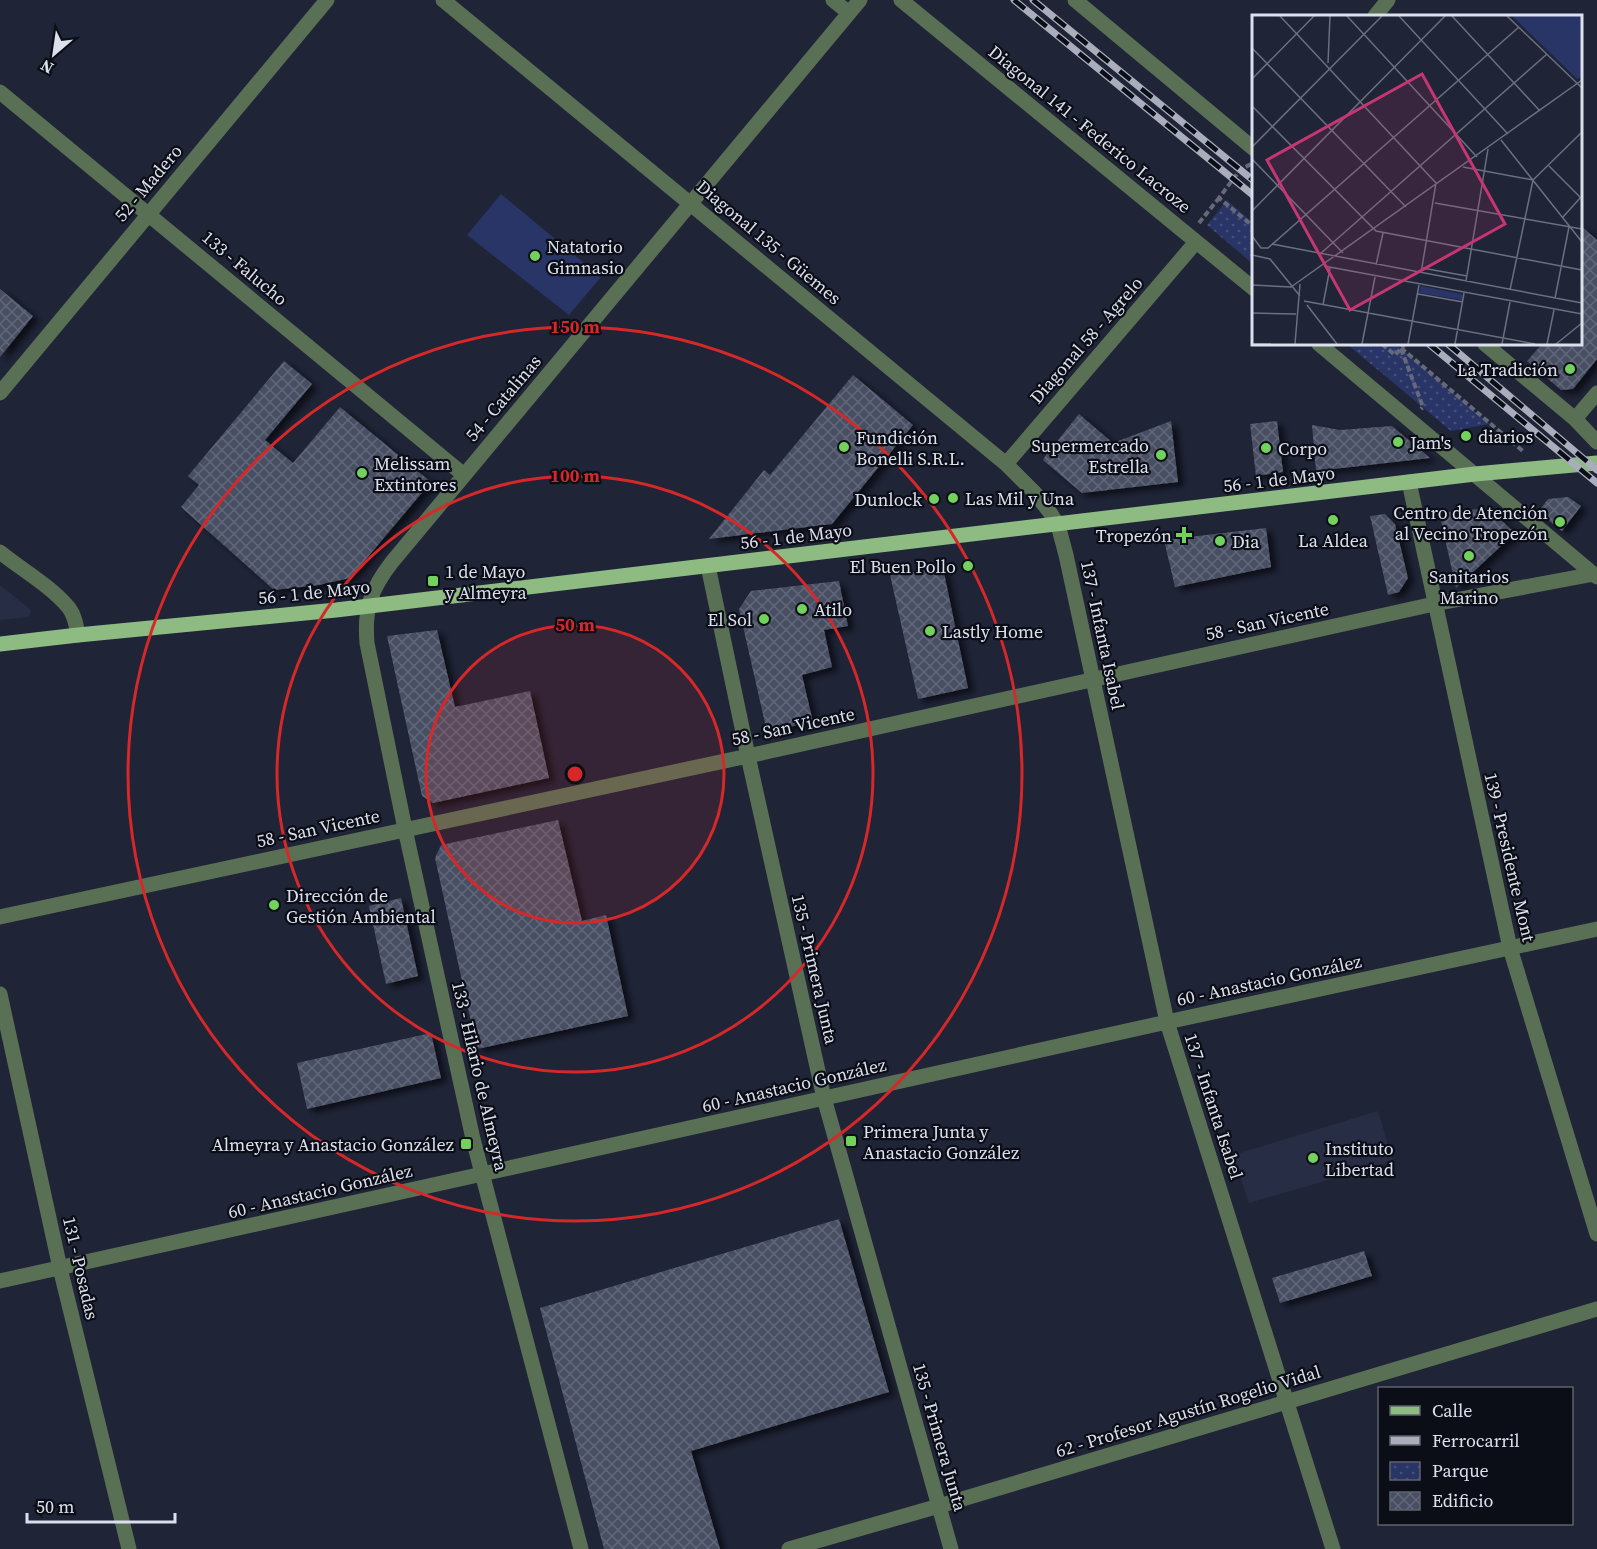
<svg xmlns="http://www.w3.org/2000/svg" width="1597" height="1549" font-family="'Source Serif 4',serif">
  <defs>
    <pattern id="park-dots" width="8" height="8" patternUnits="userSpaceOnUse" patternTransform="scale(1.5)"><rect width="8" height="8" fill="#293467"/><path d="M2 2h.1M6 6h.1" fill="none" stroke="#47517d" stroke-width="1.8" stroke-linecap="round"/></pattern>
    <pattern id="building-cross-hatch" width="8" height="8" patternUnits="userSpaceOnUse" patternTransform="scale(1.5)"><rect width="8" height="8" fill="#484f64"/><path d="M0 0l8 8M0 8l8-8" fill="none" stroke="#62687a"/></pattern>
    <filter id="shadow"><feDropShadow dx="6" dy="4" stdDeviation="3" flood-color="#0009"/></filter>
  </defs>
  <rect width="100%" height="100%" fill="#1f2437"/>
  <!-- built -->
  <path fill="#272d45" d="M0 585 31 610 29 617 0 620Z
    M1378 1111 1393 1161 1249 1203 1233 1155Z"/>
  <!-- grass -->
  <path fill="#293467" d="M501 194 601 277 569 315 467 235Z"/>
  <!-- park -->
  <path fill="url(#park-dots)" d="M1227 200 1253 223V264L1207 225Z
    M1347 344H1396L1490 424 1451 431Z"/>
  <!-- building -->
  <path fill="url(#building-cross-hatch)" filter="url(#shadow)" d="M1581 226 1597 240V359L1573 389 1561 390 1527 361 1542 344H1581Z
    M0 289 33 316 0 357Z
    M284 361 312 384 265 440 293 463 340 407 431 482 350 578 319 585 274 590 181 507 199 485 188 476Z
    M853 375 913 425 832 524 709 539 764 470 770 475Z
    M1079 414 1113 443 1171 421 1178 482 1082 493 1043 460 1046 455Z
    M1277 421 1283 472 1256 476 1250 424Z
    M1312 425 1340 430 1392 426 1430 458 1316 471Z
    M1568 497 1581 506 1562 531 1538 512 1548 499Z
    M1488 508 1515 533 1456 588 1441 521 1449 512Z
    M1385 514 1395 524 1408 578 1399 592 1388 595 1370 516Z
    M1266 528 1271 567 1175 587 1164 540Z
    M943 568 968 688 918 699 890 575Z
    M839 581 848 626 824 630 832 667 802 675 813 722 775 730 765 723 739 609 751 591Z
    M437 630 455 707 530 691 549 778 433 803 422 796 387 636Z
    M558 820 582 921 606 915 628 1016 477 1049 435 858 441 845Z
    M401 898 418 976 386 984 369 906Z
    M431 1033 441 1078 307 1109 297 1063Z
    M839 1219 889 1392 691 1451 720 1549H604L540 1308Z
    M1364 1251 1372 1276 1280 1303 1272 1278Z"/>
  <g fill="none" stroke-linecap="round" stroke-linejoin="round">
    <!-- path -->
    <path stroke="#65697a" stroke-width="4" stroke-dasharray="6 3" stroke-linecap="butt" d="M1251 164 1240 170 1219 198 1254 227
      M1199 223 1219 198
      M1382 344 1395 355 1405 344
      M1401 348 1524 452
      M1401 349 1423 407 1421 409"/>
    <!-- minor -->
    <path stroke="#5a7055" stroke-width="15" d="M443 0 1006 464 1034 492 1049 511 1058 525 1066 555 1167 1022 1333 1549
      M833 0 849 13
      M901 0 1254 289
      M1075 0 1254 149
      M1375 16 1388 0
      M0 92 464 475
      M1319 344 1597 577
      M1485 344 1575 419 1597 442
      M0 393 327 0
      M1575 419 1597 393
      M1006 464 1196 242
      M1409 482 1510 948 1597 1234
      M0 552C22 570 51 586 69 608 75 616 76 625 78 635
      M708 566 748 756 824 1098 951 1549
      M0 917 748 756 1434 604 1594 574
      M0 994 60 1268 129 1549
      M0 1281 1167 1022 1597 929
      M581 1549 473 1139 405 829 367 643C364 608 371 589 392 562L860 0
      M789 1549 939 1506 1597 1309"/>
    <!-- major -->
    <path stroke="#8dbb82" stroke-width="15" d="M0 644 78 635 336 610 1475 474 1597 463"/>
    <!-- rail casing -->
    <g stroke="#a9adbc" stroke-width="7">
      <path id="rail" d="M1014 0 1254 196
        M1033 0 1254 181
        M1429 344 1597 483
        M1448 344 1597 470"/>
    </g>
    <!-- rail -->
    <use href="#rail" stroke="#0b0e16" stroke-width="4.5" stroke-dasharray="14" stroke-linecap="butt"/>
  </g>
  <!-- distance rings -->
  <circle cx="575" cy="774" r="149" fill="#d62828" fill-opacity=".12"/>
  <g fill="none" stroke="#d62828" stroke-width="3">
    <circle cx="575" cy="774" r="149"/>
    <circle cx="575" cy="774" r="298"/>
    <circle cx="575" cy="774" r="447"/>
  </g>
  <!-- markers -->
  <g fill="#73d25d" stroke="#0b0e16" stroke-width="2">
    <circle cx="535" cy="256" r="6"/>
    <circle cx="1570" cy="369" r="6"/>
    <circle cx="1466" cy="436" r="6"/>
    <circle cx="1398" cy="442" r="6"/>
    <circle cx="844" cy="447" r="6"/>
    <circle cx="1266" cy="448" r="6"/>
    <circle cx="1161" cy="455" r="6"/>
    <circle cx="362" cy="473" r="6"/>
    <circle cx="953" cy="498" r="6"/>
    <circle cx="934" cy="499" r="6"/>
    <circle cx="1333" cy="520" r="6"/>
    <circle cx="1560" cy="522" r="6"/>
    <path d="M1181 526h6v6h6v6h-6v6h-6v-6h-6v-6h6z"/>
    <circle cx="1220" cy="541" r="6"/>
    <circle cx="1469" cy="556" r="6"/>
    <circle cx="968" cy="566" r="6"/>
    <rect x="427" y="575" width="12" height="12" rx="3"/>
    <circle cx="802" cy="609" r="6"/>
    <circle cx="764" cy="619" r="6"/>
    <circle cx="930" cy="631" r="6"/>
    <circle cx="274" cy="905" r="6"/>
    <rect x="845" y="1135" width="12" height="12" rx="3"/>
    <rect x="460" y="1138" width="12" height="12" rx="3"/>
    <circle cx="1313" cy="1158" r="6"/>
  </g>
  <g text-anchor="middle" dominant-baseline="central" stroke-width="4.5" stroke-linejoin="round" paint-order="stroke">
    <!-- street labels -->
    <g font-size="18" fill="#dce0ed" stroke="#0b0e16">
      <text transform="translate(1090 129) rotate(39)">Diagonal 141 - Federico Lacroze</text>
      <text transform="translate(148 183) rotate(-50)">52 - Madero</text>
      <text transform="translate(769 242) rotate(40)">Diagonal 135 - Güemes</text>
      <text transform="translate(245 268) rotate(40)">133 - Falucho</text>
      <text transform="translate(1086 340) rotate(-49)">Diagonal 58 - Agrelo</text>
      <text transform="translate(503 398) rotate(-50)">54 - Catalinas</text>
      <text transform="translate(1279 479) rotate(-7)">56 - 1 de Mayo</text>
      <text transform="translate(796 536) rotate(-7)">56 - 1 de Mayo</text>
      <text transform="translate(314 592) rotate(-6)">56 - 1 de Mayo</text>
      <text transform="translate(1267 621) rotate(-12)">58 - San Vicente</text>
      <text transform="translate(1103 635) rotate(78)">137 - Infanta Isabel</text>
      <text transform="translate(793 726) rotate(-12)">58 - San Vicente</text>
      <text transform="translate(318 828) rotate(-12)">58 - San Vicente</text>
      <text transform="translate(1510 857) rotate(77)">139 - Presidente Mont</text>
      <text transform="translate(815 969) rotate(77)">135 - Primera Junta</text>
      <text transform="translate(1269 980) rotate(-12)">60 - Anastacio González</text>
      <text transform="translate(480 1076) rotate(77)">133 - Hilario de Almeyra</text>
      <text transform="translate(794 1085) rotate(-13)">60 - Anastacio González</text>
      <text transform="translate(1214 1106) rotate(72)">137 - Infanta Isabel</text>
      <text transform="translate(320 1191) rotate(-13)">60 - Anastacio González</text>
      <text transform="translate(81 1268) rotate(77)">131 - Posadas</text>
      <text transform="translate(1188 1411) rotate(-17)">62 - Profesor Agustín Rogelio Vidal</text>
      <text transform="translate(940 1437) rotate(74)">135 - Primera Junta</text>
    </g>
    <!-- poi labels -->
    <g font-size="18" fill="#dce0ed" stroke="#0b0e16" text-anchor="start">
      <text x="547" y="246">Natatorio<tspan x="547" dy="21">Gimnasio</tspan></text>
      <text x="1558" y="369" text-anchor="end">La Tradición</text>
      <text x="1478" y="436">diarios</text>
      <text x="856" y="437">Fundición<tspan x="856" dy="21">Bonelli S.R.L.</tspan></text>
      <text x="1410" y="442">Jam's</text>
      <text x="1149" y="445" text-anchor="end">Supermercado<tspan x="1149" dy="21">Estrella</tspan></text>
      <text x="1278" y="448">Corpo</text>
      <text x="374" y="463">Melissam<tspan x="374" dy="21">Extintores</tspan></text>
      <text x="965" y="498">Las Mil y Una</text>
      <text x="922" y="499" text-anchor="end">Dunlock</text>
      <text x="1548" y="512" text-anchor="end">Centro de Atención<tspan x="1548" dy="21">al Vecino Tropezón</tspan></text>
      <text x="1172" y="535" text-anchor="end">Tropezón</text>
      <text x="1333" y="540" text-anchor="middle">La Aldea</text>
      <text x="1232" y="541">Dia</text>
      <text x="956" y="566" text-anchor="end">El Buen Pollo</text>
      <text x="445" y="571">1 de Mayo<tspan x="445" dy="21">y Almeyra</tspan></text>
      <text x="1469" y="576" text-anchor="middle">Sanitarios<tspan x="1469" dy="21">Marino</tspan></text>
      <text x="814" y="609">Atilo</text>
      <text x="752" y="619" text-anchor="end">El Sol</text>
      <text x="942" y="631">Lastly Home</text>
      <text x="286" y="895">Dirección de<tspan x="286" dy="21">Gestión Ambiental</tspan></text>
      <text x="863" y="1131">Primera Junta y<tspan x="863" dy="21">Anastacio González</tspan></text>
      <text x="454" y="1144" text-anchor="end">Almeyra y Anastacio González</text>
      <text x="1325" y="1148">Instituto<tspan x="1325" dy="21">Libertad</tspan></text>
    </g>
  </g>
  <!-- overview -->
  <g transform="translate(1252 15)">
    <rect width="330" height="330" fill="#1f2437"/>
    <path d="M260 1H330V62L325 64Z" fill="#293467"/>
    <path d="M169 271 210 279V285L167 278Z" fill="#293467"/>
    <path fill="none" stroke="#6b6f80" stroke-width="1.5" d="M28 1 184 168 169 258M95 1 225 142M147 1 256 119M200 1 288 96M255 1 330 73M0 33 154 192M76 48 78 1M0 64 62 1M0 91 124 216 330 255M249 125 330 227M0 132 130 1M0 144 91 238M297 151 329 183M211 152 281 165M281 165 330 117M183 188 330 214M0 196 193 1M311 202 329 182M0 221 9 233H16L267 12M20 229 330 288M68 239 295 39M0 240 18 244 48 281M124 250 131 218M72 251 330 299M170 253 215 261M214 266 236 134M0 270 39 272M39 272 330 65M258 275 281 165M166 279 211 287M303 283 317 212M52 286 283 329M55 290 85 329M71 290 78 253M0 298 44 299M0 329H19M43 329 48 269M110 329 123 262M156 329 167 270M203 329 212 278M250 329 258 287M295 329 302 295M304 329 330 308"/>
    <path fill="#c63671" fill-opacity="0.15" stroke="#c63671" stroke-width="3" d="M170 59 253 209 98 295 15 145Z"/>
    <rect width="330" height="330" fill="none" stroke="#dce0ed" stroke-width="3"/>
  </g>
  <circle cx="575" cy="774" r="9" fill="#d62828" stroke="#0b0e16" stroke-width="3"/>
  <g font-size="18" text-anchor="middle" font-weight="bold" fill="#d62828" stroke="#0b0e16" stroke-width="4.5" stroke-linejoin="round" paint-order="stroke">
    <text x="575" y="333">150 m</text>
    <text x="575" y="482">100 m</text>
    <text x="575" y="631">50 m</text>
  </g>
  <!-- legend -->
  <rect x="1378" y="1387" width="195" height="138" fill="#0b0e16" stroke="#5f626c" stroke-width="1.5"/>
  <rect x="1390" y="1406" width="30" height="9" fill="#8dbb82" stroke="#5f626c" stroke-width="1.5"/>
  <text x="1432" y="1417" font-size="18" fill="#dce0ed">Calle</text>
  <rect x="1390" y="1436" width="30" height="9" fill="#a9adbc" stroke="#5f626c" stroke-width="1.5"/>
  <text x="1432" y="1447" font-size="18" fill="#dce0ed">Ferrocarril</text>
  <rect x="1390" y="1462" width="30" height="18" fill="url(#park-dots)" stroke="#5f626c" stroke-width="1.5"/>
  <text x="1432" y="1477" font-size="18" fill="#dce0ed">Parque</text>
  <rect x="1390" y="1492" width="30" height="18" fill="url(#building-cross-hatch)" stroke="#5f626c" stroke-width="1.5"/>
  <text x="1432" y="1507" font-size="18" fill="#dce0ed">Edificio</text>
  <!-- north arrow -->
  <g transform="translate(54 54) rotate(209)" stroke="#0b0e16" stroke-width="4.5" paint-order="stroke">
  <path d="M0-4.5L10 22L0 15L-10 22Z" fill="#dce0ed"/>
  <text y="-9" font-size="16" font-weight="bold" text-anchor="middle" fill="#dce0ed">N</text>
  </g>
  <!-- scale -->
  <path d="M27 1513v9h148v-9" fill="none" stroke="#dce0ed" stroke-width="3"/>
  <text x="36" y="1513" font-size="18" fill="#dce0ed" stroke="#0b0e16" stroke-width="4.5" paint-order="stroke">50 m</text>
</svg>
